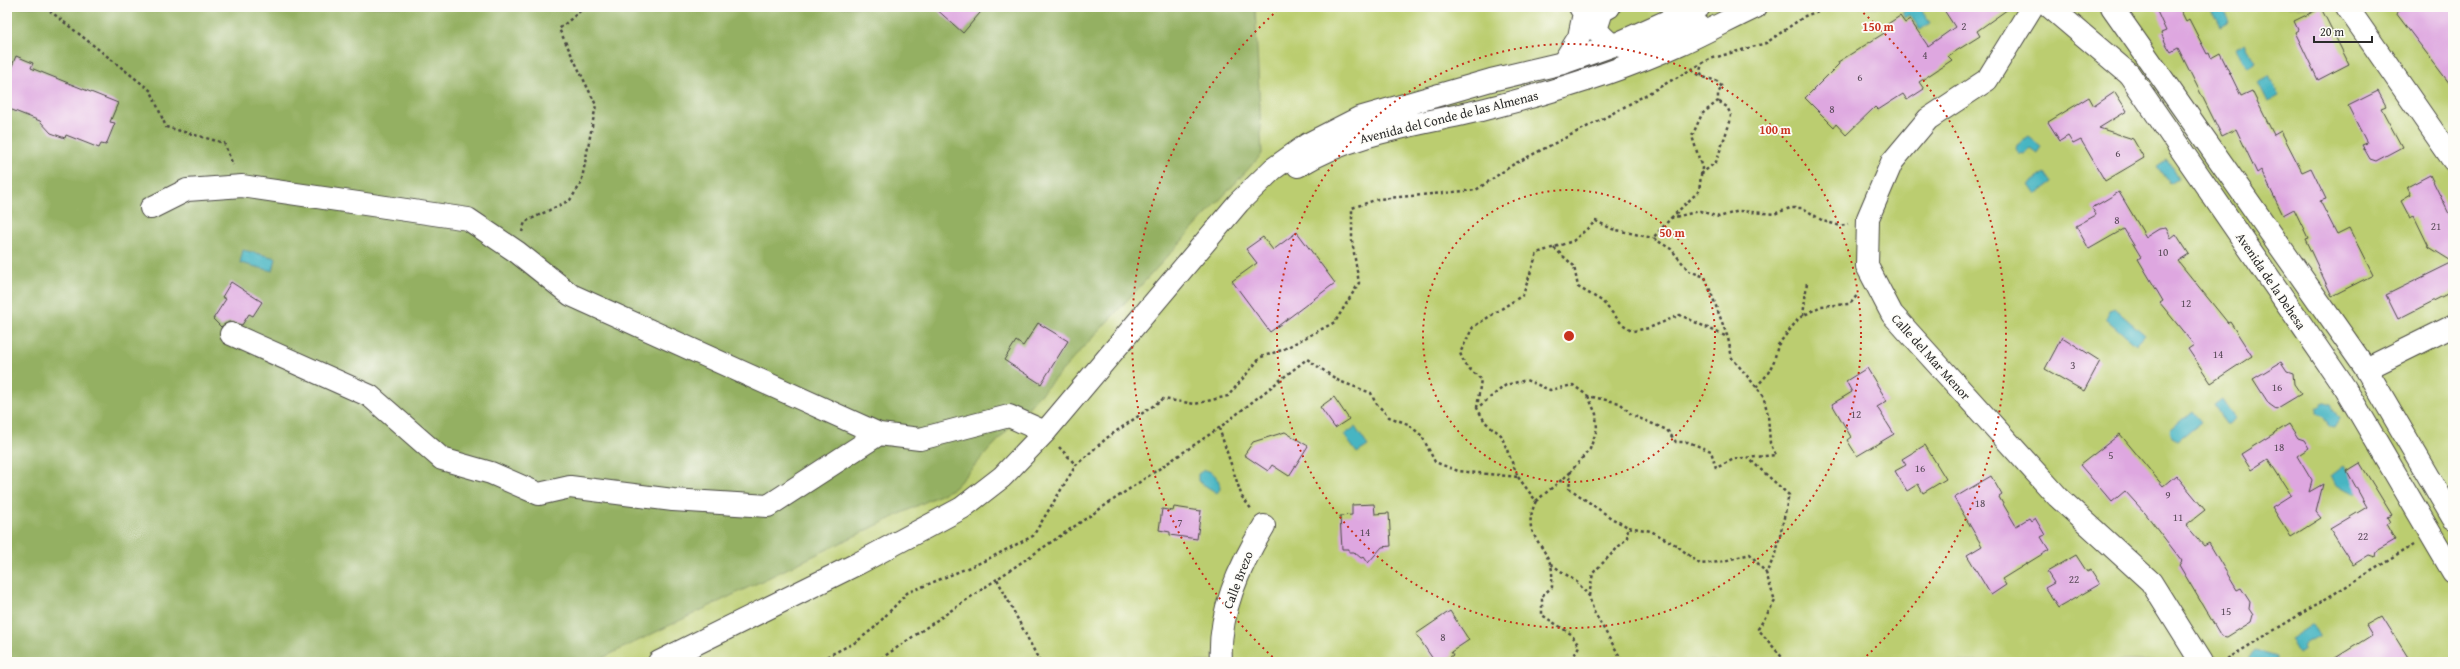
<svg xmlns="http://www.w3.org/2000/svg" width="2460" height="669" font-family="'Gentium Book Plus',serif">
  <rect width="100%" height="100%" fill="#fdfcf7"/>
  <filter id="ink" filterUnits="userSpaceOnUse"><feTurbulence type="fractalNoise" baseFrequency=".025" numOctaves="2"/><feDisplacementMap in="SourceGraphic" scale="8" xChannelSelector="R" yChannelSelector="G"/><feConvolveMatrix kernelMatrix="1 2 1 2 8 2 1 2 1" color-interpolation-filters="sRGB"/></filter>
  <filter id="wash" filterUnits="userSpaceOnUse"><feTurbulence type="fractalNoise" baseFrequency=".012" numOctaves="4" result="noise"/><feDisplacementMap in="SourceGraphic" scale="16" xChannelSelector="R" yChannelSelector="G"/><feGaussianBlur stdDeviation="0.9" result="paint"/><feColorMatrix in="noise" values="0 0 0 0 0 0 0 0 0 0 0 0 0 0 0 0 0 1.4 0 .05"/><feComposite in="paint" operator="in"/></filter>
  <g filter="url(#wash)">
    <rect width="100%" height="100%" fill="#ede3c4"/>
    <!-- green -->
    <path fill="#bbcd70" stroke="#737c4e" d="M7 7H2453V662H7Z"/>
    <!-- forest -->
    <path fill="#94b062" stroke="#606e46" d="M7 7H1255L1262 154 954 488 594 662H7Z"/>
    <!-- water -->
    <path fill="#47b5c2" stroke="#397076" d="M1911 7H1919L1930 23 1920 30 1910 15 1905 18 1902 13Z
      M2206 7H2222L2229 22 2220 27 2210 8 2207 9Z
      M2245 43 2256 62 2247 68 2236 48Z
      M2269 76 2279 96 2268 102 2258 82Z
      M2029 137 2041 146 2037 154 2030 149 2024 154 2019 153 2016 149 2017 145Z
      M2167 160 2178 179 2170 184 2158 166Z
      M2045 173 2052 183 2036 194 2029 184Z
      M243 250 276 258 273 271 240 263Z
      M2115 309 2145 335 2136 345 2106 319 2109 311Z
      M2222 399 2235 419 2231 424H2226L2214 405Z
      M2324 402 2331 405 2339 419 2334 427 2329 426 2325 418 2317 413V407Z
      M2192 411 2201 422 2178 440 2172 437 2170 430Z
      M1355 427 1368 446 1357 453 1344 435Z
      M2343 466 2359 490 2355 493 2336 485 2331 475Z
      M1204 470C1214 471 1220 479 1220 489L1217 493 1198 481V474Z
      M2313 624 2320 636 2303 646 2304 649 2298 653 2290 639Z
      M2255 650 2276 656V662H2247Z"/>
    <g id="blocks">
      <!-- building -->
      <path fill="#dea7e0" d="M934 7H985L963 33Z
        M1942 7H2011L1977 31 1980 36 1948 56 1952 60 1919 82 1924 89 1907 100 1903 94 1878 110 1875 107 1846 135 1836 124 1834 127 1805 98 1839 64 1838 62 1886 32 1883 27 1900 16 1905 23 1910 20 1928 46 1955 27Z
        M2155 7H2179L2186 21 2189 19 2207 54 2209 53 2211 58 2220 53 2241 96 2252 91 2274 135 2281 131 2302 172 2311 168 2326 199 2320 201 2337 234 2349 228 2373 275 2332 296 2305 239 2308 238 2294 209 2283 215 2261 170 2257 173 2236 129 2222 136 2178 48 2171 52 2166 44 2161 33 2166 31Z
        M2405 7H2453V88L2396 13Z
        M2321 8 2349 64 2318 80 2295 32 2298 30 2294 21Z
        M16 56 33 63 31 68 118 103 110 122 115 123 106 145 101 144 99 148 66 135 65 138 51 133 40 121 7 108V78Z
        M2378 91 2386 106 2381 108 2402 147 2376 161 2370 159 2362 145 2367 143 2348 106Z
        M2115 92 2127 111 2099 128 2133 139 2144 158 2105 181 2081 140 2073 144 2068 136 2060 141 2048 122 2089 97 2094 106Z
        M2430 175 2453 222V262L2429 247 2414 216 2410 218 2401 201 2411 195 2407 187Z
        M2119 192 2146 237 2159 229 2166 228 2171 238 2176 234 2189 254 2178 261 2228 323 2230 322 2252 356 2211 383 2188 349 2194 345 2160 303 2163 301 2138 259 2141 257 2124 229 2089 249 2076 226 2096 215 2092 208Z
        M1297 232 1335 283 1270 332 1232 281 1257 263 1246 249 1263 237 1273 250Z
        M2453 262V291L2398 319 2386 295Z
        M231 282 262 302 253 316 249 314 242 325 229 322 221 327 213 319 226 299 222 297Z
        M1038 323 1068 341 1041 384 1004 360 1016 341 1023 346Z
        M2062 337 2100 361 2084 391 2045 369Z
        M2281 362 2287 371 2293 373 2294 384 2301 394 2276 409 2269 404 2253 379Z
        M1867 368 1887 401 1877 407 1894 434 1857 456 1847 440 1851 437 1832 404 1852 392 1846 381Z
        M1334 397 1349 419 1335 428 1320 407Z
        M2289 424 2298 438 2304 440 2309 448 2297 456 2312 481 2309 492 2323 484 2316 512 2321 518 2291 537 2272 507 2291 495 2268 459 2251 470 2241 454Z
        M1285 432 1308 446 1289 476 1272 465 1268 471 1244 455 1253 442Z
        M2120 434 2163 486 2176 475 2205 510 2186 525 2204 546 2209 543 2237 590 2241 588 2250 602 2249 609 2253 615 2251 622 2227 637 2221 636 2179 565 2182 561 2145 513 2125 491 2112 502 2080 465Z
        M1925 445 1946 479 1923 493 1918 484 1907 491 1895 471 1906 465 1902 459Z
        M2360 463 2392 515 2387 517 2390 522 2386 524 2395 540 2376 551 2375 557 2369 555 2353 565 2330 529 2367 507 2347 471Z
        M1991 476 2002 495 1999 497 2016 526 2029 518 2031 521 2035 518 2045 535 2041 537 2049 550 2002 579 2006 585 1991 595 1967 555 1982 546 1954 498Z
        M1374 504 1375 514 1389 513 1391 546 1382 547 1368 563 1364 557 1361 558 1354 552H1349V549H1342L1340 516 1352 515V505Z
        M1174 507 1201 511 1197 539 1170 535V532L1159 530 1162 509 1173 511Z
        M2076 555 2087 572 2091 570 2100 584 2058 608 2045 588 2054 583 2047 572Z
        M1450 611 1469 640 1451 652 1453 655 1443 662H1435L1416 634Z
        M2382 616 2411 662H2329L2372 635 2366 625Z"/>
    </g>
  </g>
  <g filter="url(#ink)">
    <use href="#blocks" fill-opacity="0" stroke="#484742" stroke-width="1"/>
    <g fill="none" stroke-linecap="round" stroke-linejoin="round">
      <!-- minor casing -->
      <g stroke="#484742" stroke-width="24">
        <path id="minor" d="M1580 7C1587 17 1603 42 1615 45 1643 53 1672 35 1698 26
          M2032 7 1987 80 1928 119 1892 162 1868 218 1867 266 1892 314 2058 497 2151 582 2201 662
          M2050 7 2129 74 2345 388 2453 572
          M2112 7 2366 369 2453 518
          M2347 7 2453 160
          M1596 30 1602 11 1609 7
          M1563 63 1579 37 1584 13
          M151 208 187 190 242 186 468 219 517 252 571 295 879 434 920 439 1009 416 1045 432
          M231 334 370 396 442 459 491 473 539 494 570 487 673 500 768 506 879 434
          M2366 369 2453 326
          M1221 662C1218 613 1239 567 1264 526"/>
      </g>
      <!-- major casing -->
      <g stroke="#484742" stroke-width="24">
        <path id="major" d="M1298 166C1358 129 1430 124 1497 106 1559 90 1621 71 1680 44 1705 33 1730 19 1756 7
          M659 662 859 563 962 508 1002 477 1045 432 1239 202 1273 169 1308 144 1359 118 1491 80 1563 63 1614 45 1699 7"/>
      </g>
      <!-- path -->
      <path stroke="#484742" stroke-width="2.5" stroke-dasharray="3 3" stroke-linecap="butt" d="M45 7 151 91 166 127 224 143 233 165
        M1692 70 1702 77
        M1701 174 1716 162 1730 122 1731 115 1727 107 1718 101
        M1671 218 1699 191 1702 168 1692 136 1702 114 1718 101V93L1722 87 1717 81 1703 77 1700 71 1702 64
        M522 232 525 222 570 200 581 184 596 105 559 29 585 7
        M1554 248 1574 266 1578 287 1602 301 1622 324 1633 331 1649 328 1680 315 1727 337
        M1803 316 1807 282
        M1756 387 1767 375 1774 361 1778 345 1799 318 1821 306 1850 304 1858 294
        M1588 396 1596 414 1597 429 1590 449 1571 471 1569 488 1611 518 1628 527 1651 531 1676 545 1700 564 1720 562 1750 554 1766 573
        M1477 408 1481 379 1465 365 1460 353 1473 327 1523 295 1537 253 1573 241 1596 221 1612 229 1653 238
        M1219 428 1242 497 1252 510
        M1059 447 1076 465
        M1747 457 1789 495 1776 554 1766 573 1775 601 1758 629 1786 662
        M1518 477 1536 501C1522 533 1538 535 1550 563 1553 569 1552 580 1552 587L1542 596V615L1571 634 1579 646 1571 662
        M1536 501 1571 472
        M1551 564 1578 583 1589 596 1594 612 1623 662
        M1589 596 1593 573 1627 538 1628 527
        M816 662 856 642 874 628 907 593 982 562 1033 536 1076 465 1108 437 1163 399 1195 404 1228 396 1261 357 1282 350 1335 322 1359 283 1352 241V208L1378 199 1476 190 1514 164 1606 117 1710 59 1766 43 1805 16 1829 7
        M876 662 997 579
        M1040 662 997 579 1219 428 1307 359 1339 381 1371 393 1375 402 1389 417 1408 424 1422 436 1435 462 1458 471 1518 477 1501 435 1485 422 1477 408 1506 385 1526 380 1550 390 1573 385 1588 396 1620 403 1632 415 1667 430 1676 442H1688L1711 451 1716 468 1734 459 1776 455 1770 443 1768 415 1763 395 1732 358 1728 338 1705 277 1689 271 1671 249 1653 238 1671 218 1700 211 1719 217 1739 211 1774 214 1790 208H1803L1823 221 1841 226 1848 224
        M2222 662 2414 545"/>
      <!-- minor -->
      <use href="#minor" stroke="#fff" stroke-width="22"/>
      <!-- major -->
      <use href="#major" stroke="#fff" stroke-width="22"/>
    </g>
  </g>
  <!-- distance rings -->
  <g fill="none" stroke="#c8321e" stroke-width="2" stroke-dasharray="2 4">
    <circle cx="1569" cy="336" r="146"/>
    <circle cx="1569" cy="336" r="292"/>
    <path d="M1277 661A437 437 0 0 1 1279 9M1859 9A437 437 0 0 1 1861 661"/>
  </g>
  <g text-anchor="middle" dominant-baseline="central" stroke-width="3.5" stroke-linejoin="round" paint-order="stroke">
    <!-- number labels -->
    <g font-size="11" fill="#584a58">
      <text x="1964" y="26">2</text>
      <text x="1925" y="55">4</text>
      <text x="1860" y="77">6</text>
      <text x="1832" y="109">8</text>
      <text x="2118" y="153">6</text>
      <text x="2117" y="220">8</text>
      <text x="2436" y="226">21</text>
      <text x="2163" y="252">10</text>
      <text x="2186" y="303">12</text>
      <text x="2218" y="354">14</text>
      <text x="2073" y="365">3</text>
      <text x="2277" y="387">16</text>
      <text x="1856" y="414">12</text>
      <text x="2279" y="447">18</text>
      <text x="2111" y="455">5</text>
      <text x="1920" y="468">16</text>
      <text x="2168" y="495">9</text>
      <text x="1980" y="503">18</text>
      <text x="2178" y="517">11</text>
      <text x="1180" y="522">7</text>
      <text x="1365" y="532">14</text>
      <text x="2363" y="536">22</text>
      <text x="2074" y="579">22</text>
      <text x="2226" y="611">15</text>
      <text x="1443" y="637">8</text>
    </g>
    <!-- street labels -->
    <g font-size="13" fill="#2b2b2b" stroke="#fdfcf7">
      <text transform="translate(1449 117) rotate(-14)">Avenida del Conde de las Almenas</text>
      <text transform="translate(2271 281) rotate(56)">Avenida de la Dehesa</text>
      <text transform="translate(1931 357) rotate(48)">Calle del Mar Menor</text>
      <text transform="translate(1238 580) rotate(-69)">Calle Brezo</text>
    </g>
  </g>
  <circle cx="1569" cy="336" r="6" fill="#c8321e" stroke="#fdfcf7" stroke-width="2"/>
  <g font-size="12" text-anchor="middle" font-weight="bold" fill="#c8321e" stroke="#fdfcf7" stroke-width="3.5" stroke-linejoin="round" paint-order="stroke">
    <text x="1878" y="31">150 m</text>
    <text x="1775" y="134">100 m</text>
    <text x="1672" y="237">50 m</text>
  </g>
  <!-- margin -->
  <rect width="2460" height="669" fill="none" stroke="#fdfcf7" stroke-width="24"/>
  <!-- scale -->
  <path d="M2314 36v6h58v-6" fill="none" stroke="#2b2b2b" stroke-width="2"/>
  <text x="2320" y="36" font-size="12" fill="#2b2b2b" stroke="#fdfcf7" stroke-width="3" paint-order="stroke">20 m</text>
</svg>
